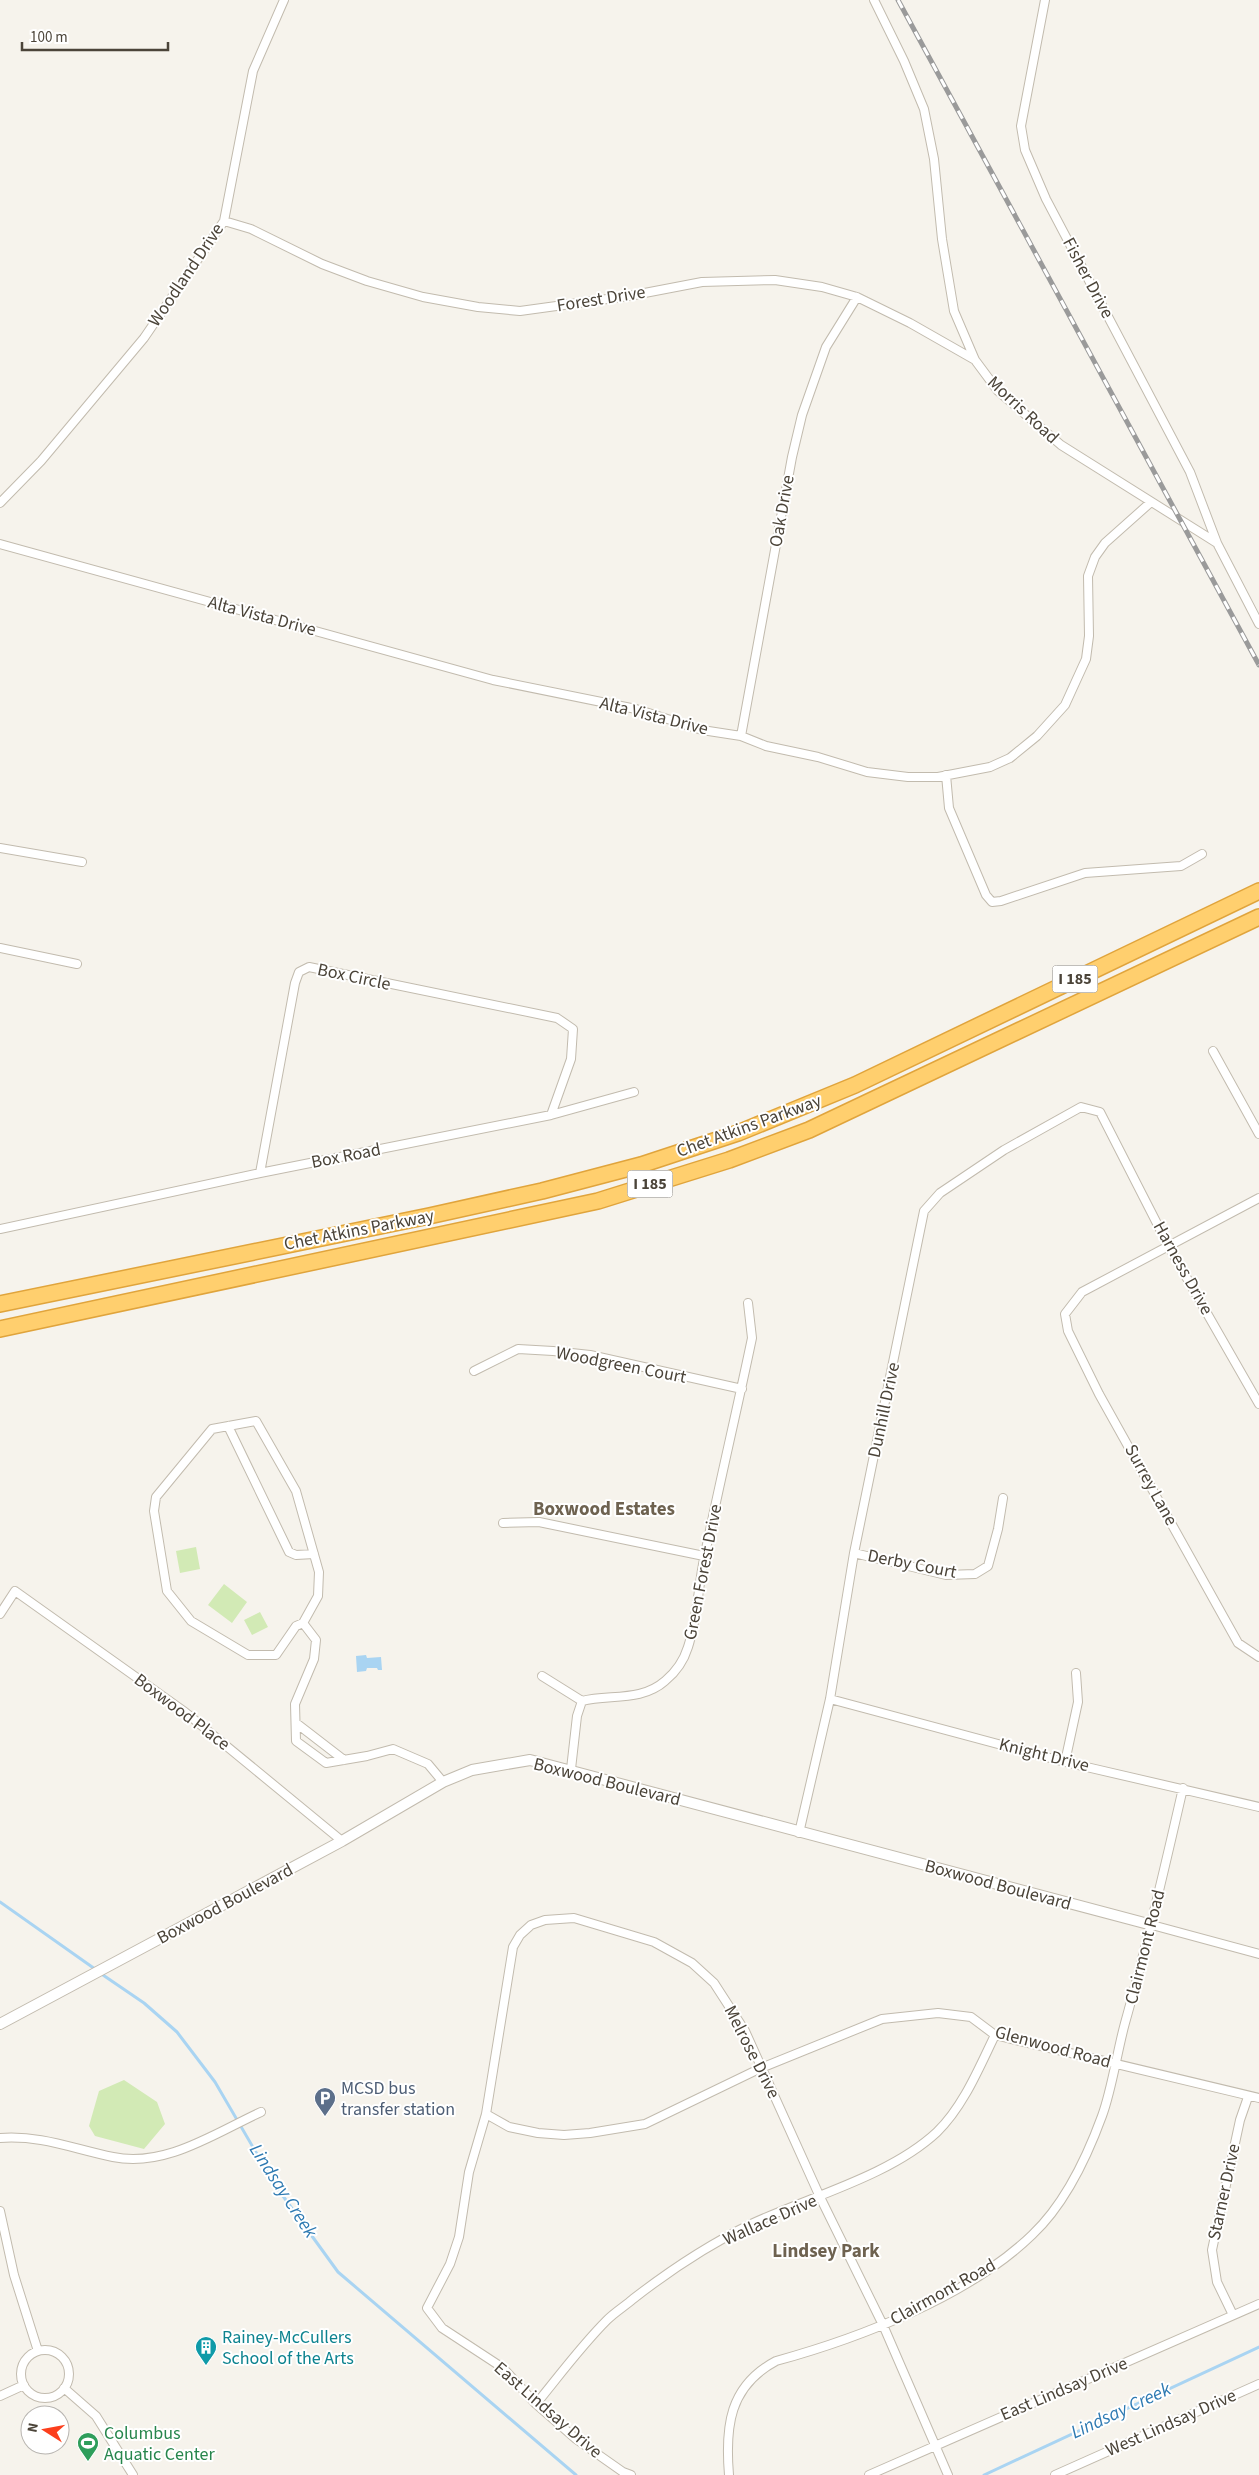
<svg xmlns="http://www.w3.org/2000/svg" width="1259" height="2475" font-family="'Source Sans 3',sans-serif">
  <rect width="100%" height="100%" fill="#f6f3ec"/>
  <!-- green -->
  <path fill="#d2eab5" d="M196 1547 200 1569 180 1573 176 1551Z
    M224 1584 247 1602 232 1623 208 1605Z
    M260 1612 268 1627 252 1635 244 1620Z
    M124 2080 157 2102 165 2124 144 2149 95 2136 89 2126 99 2091Z"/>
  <!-- water -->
  <path fill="#a9d4f2" d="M366 1655 367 1658 381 1657 382 1670H378L377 1668H367L366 1671 357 1672 356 1656Z"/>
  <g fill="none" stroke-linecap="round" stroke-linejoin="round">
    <!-- stream -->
    <path stroke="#a9d4f2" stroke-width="3" d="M0 1902 95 1969
      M100 1973 144 2003 177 2032 215 2082 275 2185 338 2272 576 2475
      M984 2475 1259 2347"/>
    <!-- minor casing -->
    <g stroke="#c2bbae" stroke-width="10">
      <path id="minor" d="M874 0 904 61 924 109 934 159 942 239 954 311 975 360 998 391 1061 445 1217 543 1259 624
        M1045 0 1021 126 1025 150 1046 199 1190 472 1217 543
        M224 221 251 229 322 264 367 281 423 297 478 307 520 311 629 296 702 282 775 280 822 287 857 297 910 323 975 360
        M0 503 41 461 144 338 224 221 253 71 284 0
        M0 544 493 680 636 709 702 730 741 736 766 746 818 757 867 772 908 777H938L990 767 1010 758 1037 736 1065 705 1086 659 1089 636 1088 576 1095 557 1105 543 1151 502
        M741 736 792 457 802 415 826 347 857 297
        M946 775 949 808 986 895 992 902 1001 901 1085 873 1181 866 1202 854
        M0 848 82 862
        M0 948 77 964
        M1213 1051 1259 1134
        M551 1115 634 1092
        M1259 1198 1082 1292 1065 1314 1068 1331 1099 1394 1238 1643 1259 1657
        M0 1229 260 1173 551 1115 571 1059 573 1029 557 1018 309 967 299 972 295 983 260 1173
        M474 1371 518 1349 553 1351 590 1355 742 1389
        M256 1421 296 1491 319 1572 318 1596 303 1623 296 1626 276 1655H248L191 1621 167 1591 154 1511 156 1497 212 1429Z
        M228 1426 289 1552 296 1555 314 1554
        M503 1523 539 1522 704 1556
        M854 1553 946 1575 975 1574 988 1566 998 1529 1003 1498
        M0 1614 15 1591 185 1712 342 1841
        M303 1623 316 1640 314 1659 295 1704 296 1741 326 1763 367 1756 393 1749 428 1764 443 1782
        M542 1676 582 1701
        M830 1699 1065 1762 1259 1807
        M582 1701C610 1694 641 1702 665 1681 676 1672 684 1660 688 1647 698 1616 698 1585 705 1554 720 1481 737 1410 752 1338L748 1303
        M296 1723 344 1760
        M1065 1762 1078 1702 1076 1673
        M571 1769 577 1716 582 1701
        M799 1833 830 1699 854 1553 924 1211 940 1193 1004 1150 1081 1107 1100 1112 1169 1247 1259 1404
        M1152 1925 1259 1954
        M486 2114 509 2127 538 2133 564 2135 590 2133 645 2124 761 2068 882 2019 938 2013 971 2017 995 2035 1259 2098
        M0 2138C42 2135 73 2149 113 2157 165 2168 215 2133 261 2112
        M0 2211 14 2275 38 2351
        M1233 2315 1217 2282 1212 2250 1240 2120 1248 2097
        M21 2374a24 24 0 1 1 48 0a24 24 0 1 1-48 0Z
        M64 2388 96 2416 133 2475
        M0 2396 24 2385
        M536 2404C559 2376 581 2346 607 2320 615 2312 625 2306 633 2299 669 2271 710 2244 751 2224 809 2197 890 2176 937 2132 963 2107 979 2068 995 2035
        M631 2475 623 2472 576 2439 536 2404 503 2368 442 2328 427 2308 450 2264 459 2237 469 2172 486 2114 513 1947 520 1935 531 1925 545 1920 574 1918 654 1942 692 1963 714 1983 745 2031 820 2197 883 2325 948 2475
        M729 2475C725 2427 729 2386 776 2361 860 2338 969 2296 1032 2235 1064 2205 1087 2157 1102 2116 1112 2089 1117 2052 1125 2023 1147 1945 1165 1867 1183 1788
        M869 2475 1259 2304
        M1055 2475 1259 2384"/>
    </g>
    <!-- tertiary casing -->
    <g stroke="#c2bbae" stroke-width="12">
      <path id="tertiary" d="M0 2024 342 1841 443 1782 472 1770 530 1760 1152 1925"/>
    </g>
    <!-- motorway casing -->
    <g stroke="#e0a43c" stroke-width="18">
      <path id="motorway" d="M0 1304 429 1216 542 1191 641 1165 738 1133 855 1085 1259 891
        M0 1329 598 1201 729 1160 809 1130 1259 917"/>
    </g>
    <!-- minor -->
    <use href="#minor" stroke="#fff" stroke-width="8"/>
    <!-- tertiary -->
    <use href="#tertiary" stroke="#fff" stroke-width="10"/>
    <!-- motorway -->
    <use href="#motorway" stroke="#ffcf6e" stroke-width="15"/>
    <!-- rail casing -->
    <g stroke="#9a9a9a" stroke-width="5">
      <path id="rail" d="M898 0 1259 665"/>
    </g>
    <!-- rail -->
    <use href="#rail" stroke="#fff" stroke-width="3" stroke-dasharray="9" stroke-linecap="butt"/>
  </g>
  <!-- icons -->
  <defs>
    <g id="parking-pin" transform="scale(1.125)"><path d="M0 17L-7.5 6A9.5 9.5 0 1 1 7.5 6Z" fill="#5c6f8a" stroke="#fff"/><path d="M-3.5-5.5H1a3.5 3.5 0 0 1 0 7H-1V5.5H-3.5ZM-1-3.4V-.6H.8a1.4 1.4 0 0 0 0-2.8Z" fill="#fff"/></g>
    <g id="building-pin" transform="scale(1.125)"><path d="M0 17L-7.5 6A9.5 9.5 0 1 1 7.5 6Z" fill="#0f9aa8" stroke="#fff"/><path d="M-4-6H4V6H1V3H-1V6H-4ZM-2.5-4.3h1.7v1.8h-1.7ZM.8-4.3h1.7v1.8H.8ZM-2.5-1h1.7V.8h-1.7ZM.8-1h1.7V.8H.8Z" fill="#fff"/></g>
    <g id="stadium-pin" transform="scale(1.125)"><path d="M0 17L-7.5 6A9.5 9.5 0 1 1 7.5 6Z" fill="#2e9e5b" stroke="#fff"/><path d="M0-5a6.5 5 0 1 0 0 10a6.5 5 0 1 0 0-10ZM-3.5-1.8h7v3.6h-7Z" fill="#fff"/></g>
  </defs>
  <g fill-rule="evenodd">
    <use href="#parking-pin" x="325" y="2098"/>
    <use href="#building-pin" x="206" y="2347"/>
    <use href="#stadium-pin" x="88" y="2443"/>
  </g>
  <g text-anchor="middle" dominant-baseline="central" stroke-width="4" stroke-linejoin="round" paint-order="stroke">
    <!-- shield labels -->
    <g fill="#fff" stroke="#817c74" stroke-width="1">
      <rect x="1052.5" y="965.5" width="45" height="27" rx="4"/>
      <rect x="627.5" y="1170.5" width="45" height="27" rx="4"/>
    </g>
    <g font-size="16" font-weight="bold" fill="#4b4439">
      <text x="1075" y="979">I 185</text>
      <text x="650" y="1184">I 185</text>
    </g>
    <!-- street labels -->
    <g font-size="18" fill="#4b4439" stroke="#fff">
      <text transform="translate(186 275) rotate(-56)">Woodland Drive</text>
      <text transform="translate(1088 278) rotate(62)">Fisher Drive</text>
      <text transform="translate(601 299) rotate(-9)">Forest Drive</text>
      <text transform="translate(1023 410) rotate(43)">Morris Road</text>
      <text transform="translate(782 511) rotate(-80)">Oak Drive</text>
      <text transform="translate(262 616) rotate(15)">Alta Vista Drive</text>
      <text transform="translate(654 716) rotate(14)">Alta Vista Drive</text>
      <text transform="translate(354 977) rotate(12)">Box Circle</text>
      <text transform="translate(749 1126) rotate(-20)">Chet Atkins Parkway</text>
      <text transform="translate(346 1156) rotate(-11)">Box Road</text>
      <text transform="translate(359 1230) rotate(-11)">Chet Atkins Parkway</text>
      <text transform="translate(1183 1268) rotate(61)">Harness Drive</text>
      <text transform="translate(621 1365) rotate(11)">Woodgreen Court</text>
      <text transform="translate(884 1410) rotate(-78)">Dunhill Drive</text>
      <text transform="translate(1151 1485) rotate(61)">Surrey Lane</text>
      <text transform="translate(912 1564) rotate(11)">Derby Court</text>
      <text transform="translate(703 1572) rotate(-79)">Green Forest Drive</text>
      <text transform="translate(182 1712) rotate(37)">Boxwood Place</text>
      <text transform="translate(1044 1755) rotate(14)">Knight Drive</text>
      <text transform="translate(607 1782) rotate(14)">Boxwood Boulevard</text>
      <text transform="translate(998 1885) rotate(15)">Boxwood Boulevard</text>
      <text transform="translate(225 1904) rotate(-28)">Boxwood Boulevard</text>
      <text transform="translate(1145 1947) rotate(-76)">Clairmont Road</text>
      <text transform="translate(1053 2047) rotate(15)">Glenwood Road</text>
      <text transform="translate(752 2052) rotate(63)">Melrose Drive</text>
      <text transform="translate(1224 2192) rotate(-78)">Starner Drive</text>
      <text transform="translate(770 2220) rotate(-24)">Wallace Drive</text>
      <text transform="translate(943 2292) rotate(-29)">Clairmont Road</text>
      <text transform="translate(1064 2389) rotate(-23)">East Lindsay Drive</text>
      <text transform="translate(548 2410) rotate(41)">East Lindsay Drive</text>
      <text transform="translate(1171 2423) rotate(-24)">West Lindsay Drive</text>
    </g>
    <!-- service labels -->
    <g font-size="18" fill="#4e5e75" stroke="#fff" text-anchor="start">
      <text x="341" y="2088">MCSD bus<tspan x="341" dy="21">transfer station</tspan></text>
    </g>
    <!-- culture labels -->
    <g font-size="18" fill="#0d838f" stroke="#fff" text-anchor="start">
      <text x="222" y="2337">Rainey-McCullers<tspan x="222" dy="21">School of the Arts</tspan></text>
    </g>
    <!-- leisure labels -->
    <g font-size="18" fill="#27864d" stroke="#fff" text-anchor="start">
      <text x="104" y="2433">Columbus<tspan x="104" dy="21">Aquatic Center</tspan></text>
    </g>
    <!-- neighbourhood labels -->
    <g font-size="19" font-weight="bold" fill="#6e6250" stroke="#fff">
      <text x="604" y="1509">Boxwood Estates</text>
      <text x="826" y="2251">Lindsey Park</text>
    </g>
    <!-- water labels -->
    <g font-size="19" font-style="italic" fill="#2e7ab2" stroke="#fff">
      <text transform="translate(283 2191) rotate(57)">Lindsay Creek</text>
      <text transform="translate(1121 2411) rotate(-25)">Lindsay Creek</text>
    </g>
  </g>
  <!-- north arrow -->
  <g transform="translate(45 2430) rotate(281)"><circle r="24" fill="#ffffff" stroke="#b7b4b0"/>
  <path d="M0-4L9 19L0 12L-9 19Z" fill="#fc3f1d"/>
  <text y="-8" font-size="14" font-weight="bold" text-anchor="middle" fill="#4b4439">N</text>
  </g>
  <!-- scale -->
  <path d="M22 42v8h146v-8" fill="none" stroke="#4b4439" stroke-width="2.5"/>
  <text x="30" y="42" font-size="15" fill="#4b4439" stroke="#ffffff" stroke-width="4" paint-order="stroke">100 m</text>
</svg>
